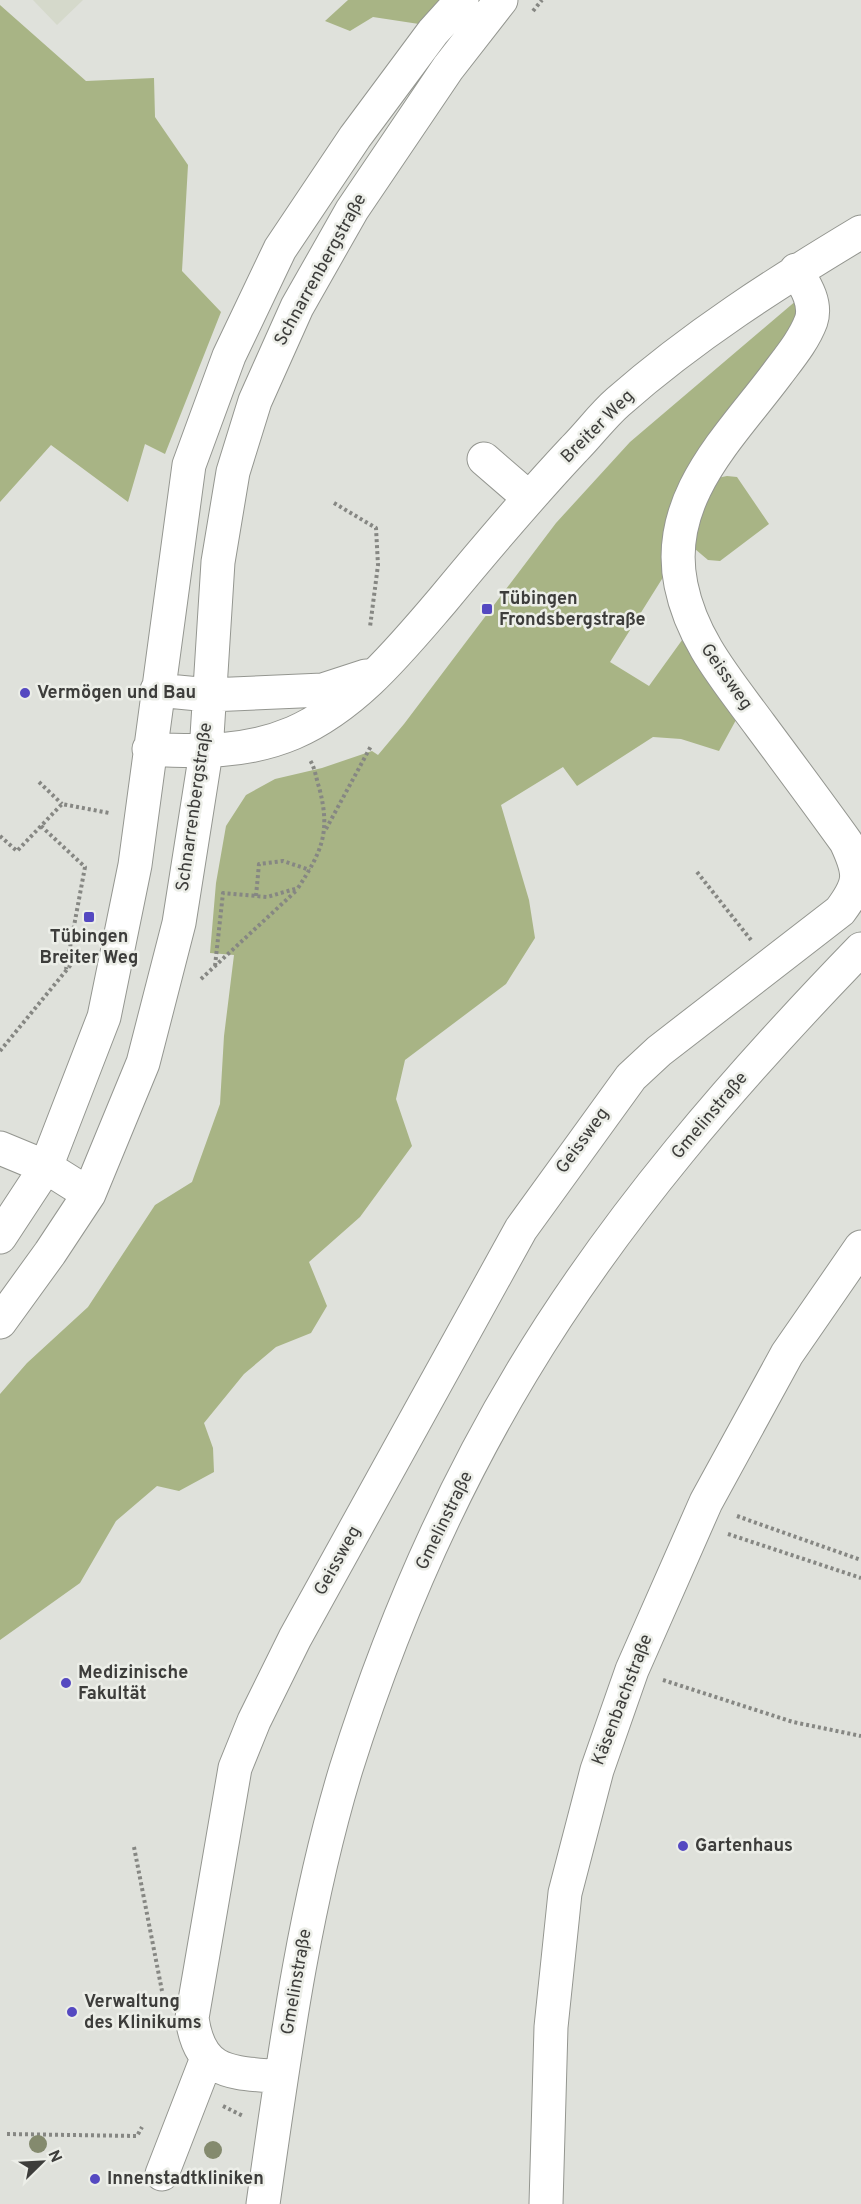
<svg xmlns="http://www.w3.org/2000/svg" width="861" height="2204" font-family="Overpass,sans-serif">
  <rect width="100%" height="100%" fill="#dfe1db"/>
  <!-- built -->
  <path fill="#d5d9cb" d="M33 0H83L57 25Z"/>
  <!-- green -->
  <path fill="#a8b485" d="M348 0H440L419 24 373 17 350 31 325 21Z
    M0 5 86 81 154 78 155 117 188 165 182 271 221 312 165 454 145 444 128 502 51 445 0 502Z
    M804 294 807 303 667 571 610 662 649 686 685 636 736 720 719 751 681 739 653 737 577 786 563 767 501 805 529 900 535 938 506 984 405 1060 396 1099 412 1146 360 1217 309 1262 327 1306 311 1333 276 1347 244 1374 204 1423 213 1448 214 1472 179 1491 157 1486 116 1521 80 1583 0 1640V1394L27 1363 88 1307 155 1205 192 1182 220 1104 224 1036 234 955 210 953 216 883 226 826 246 795 275 779 322 768 372 751 378 755 404 724 556 523 630 442Z
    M727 476 737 477 769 524 720 561 708 560 695 549 689 532 712 479Z"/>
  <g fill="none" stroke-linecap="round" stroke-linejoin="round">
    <!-- minor casing -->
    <g stroke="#949690" stroke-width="35">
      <path id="minor" d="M484 459 529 498
        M157 690 209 695 323 690 366 676
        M149 749C198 752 246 753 293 733 355 706 399 651 442 601 485 549 528 498 574 449 589 434 602 416 618 402 693 336 776 283 861 232
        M0 1148 46 1167 89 1194
        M0 1237 46 1167 104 1017 135 865 189 465 229 356 280 249 355 137 433 32 462 0
        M0 1322 50 1253 89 1194 143 1063 179 923 206 752 218 562 233 472 255 401 297 307 352 210 448 68 501 0
        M281 2077C232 2072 200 2076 192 2018L235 1768 254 1721 295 1638 521 1229 631 1077 659 1051 840 911C861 883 861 874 846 842 818 803 789 764 760 725 727 680 692 640 681 585 663 499 730 437 777 374 789 358 804 340 811 321 817 303 805 285 796 270
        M162 2174 207 2058
        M263 2204C284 2058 303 1911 346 1769 389 1632 448 1495 522 1372 615 1217 736 1078 861 949
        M546 2204 551 2027 565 1893 597 1770 632 1670 706 1502 787 1354 861 1247"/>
    </g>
    <!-- path -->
    <path stroke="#868783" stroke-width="4" stroke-dasharray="3 3" stroke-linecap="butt" d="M533 11 542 0
      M334 503 376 528 378 565 370 627
      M39 782 62 804
      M41 826 85 867 66 969
      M326 829 371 746
      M0 836 17 851 62 804 109 813
      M697 872 751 940
      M256 896 259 864 283 861 310 870
      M215 966 223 893 267 897 298 888C322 851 331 832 319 787 316 778 315 768 310 760
      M201 979 297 890
      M0 1051 83 950
      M737 1516 861 1560
      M728 1534 861 1578
      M663 1680 793 1722 861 1736
      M134 1847 162 1991
      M223 2106 243 2116
      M7 2134 137 2136 142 2127"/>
    <!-- minor -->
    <use href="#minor" stroke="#fff" stroke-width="33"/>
  </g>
  <!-- trees -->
  <g fill="#848a6e">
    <circle cx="38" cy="2144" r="9"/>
    <circle cx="213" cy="2150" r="9"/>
  </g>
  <!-- markers -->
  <g fill="#5549c1" stroke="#eceee8" stroke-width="2">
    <rect x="481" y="603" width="12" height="12" rx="3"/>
    <circle cx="25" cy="693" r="6"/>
    <rect x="83" y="911" width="12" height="12" rx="3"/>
    <circle cx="66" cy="1683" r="6"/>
    <circle cx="683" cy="1846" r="6"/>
    <circle cx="72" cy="2012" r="6"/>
    <circle cx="95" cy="2179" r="6"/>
  </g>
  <g text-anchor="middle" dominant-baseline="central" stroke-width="5" stroke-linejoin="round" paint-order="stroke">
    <!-- street labels -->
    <g font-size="18" fill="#3d3d3b" stroke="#eceee8">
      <text transform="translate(321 270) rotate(-61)">Schnarrenbergstraße</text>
      <text transform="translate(598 427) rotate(-45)">Breiter Weg</text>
      <text transform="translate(726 677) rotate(55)">Geissweg</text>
      <text transform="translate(195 807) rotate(-82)">Schnarrenbergstraße</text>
      <text transform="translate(710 1116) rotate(-50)">Gmelinstraße</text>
      <text transform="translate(583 1141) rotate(-54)">Geissweg</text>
      <text transform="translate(445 1521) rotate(-64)">Gmelinstraße</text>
      <text transform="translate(338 1561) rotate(-61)">Geissweg</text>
      <text transform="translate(623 1700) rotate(-69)">Käsenbachstraße</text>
      <text transform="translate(297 1982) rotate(-80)">Gmelinstraße</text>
    </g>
    <!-- poi labels -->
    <g font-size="18" font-weight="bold" fill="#3d3d3b" stroke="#eceee8" text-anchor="start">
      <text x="499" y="599">Tübingen<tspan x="499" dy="21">Frondsbergstraße</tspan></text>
      <text x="37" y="693">Vermögen und Bau</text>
      <text x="89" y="937" text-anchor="middle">Tübingen<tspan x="89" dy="21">Breiter Weg</tspan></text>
      <text x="78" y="1673">Medizinische<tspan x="78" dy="21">Fakultät</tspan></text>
      <text x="695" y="1846">Gartenhaus</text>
      <text x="84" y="2002">Verwaltung<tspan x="84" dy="21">des Klinikums</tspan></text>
      <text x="107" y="2179">Innenstadtkliniken</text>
    </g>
  </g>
  <!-- north arrow -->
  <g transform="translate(42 2162) rotate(66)" stroke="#eceee8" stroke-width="4.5" paint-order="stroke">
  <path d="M0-4.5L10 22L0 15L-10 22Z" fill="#3d3d3b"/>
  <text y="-9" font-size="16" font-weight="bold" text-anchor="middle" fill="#3d3d3b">N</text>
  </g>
</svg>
